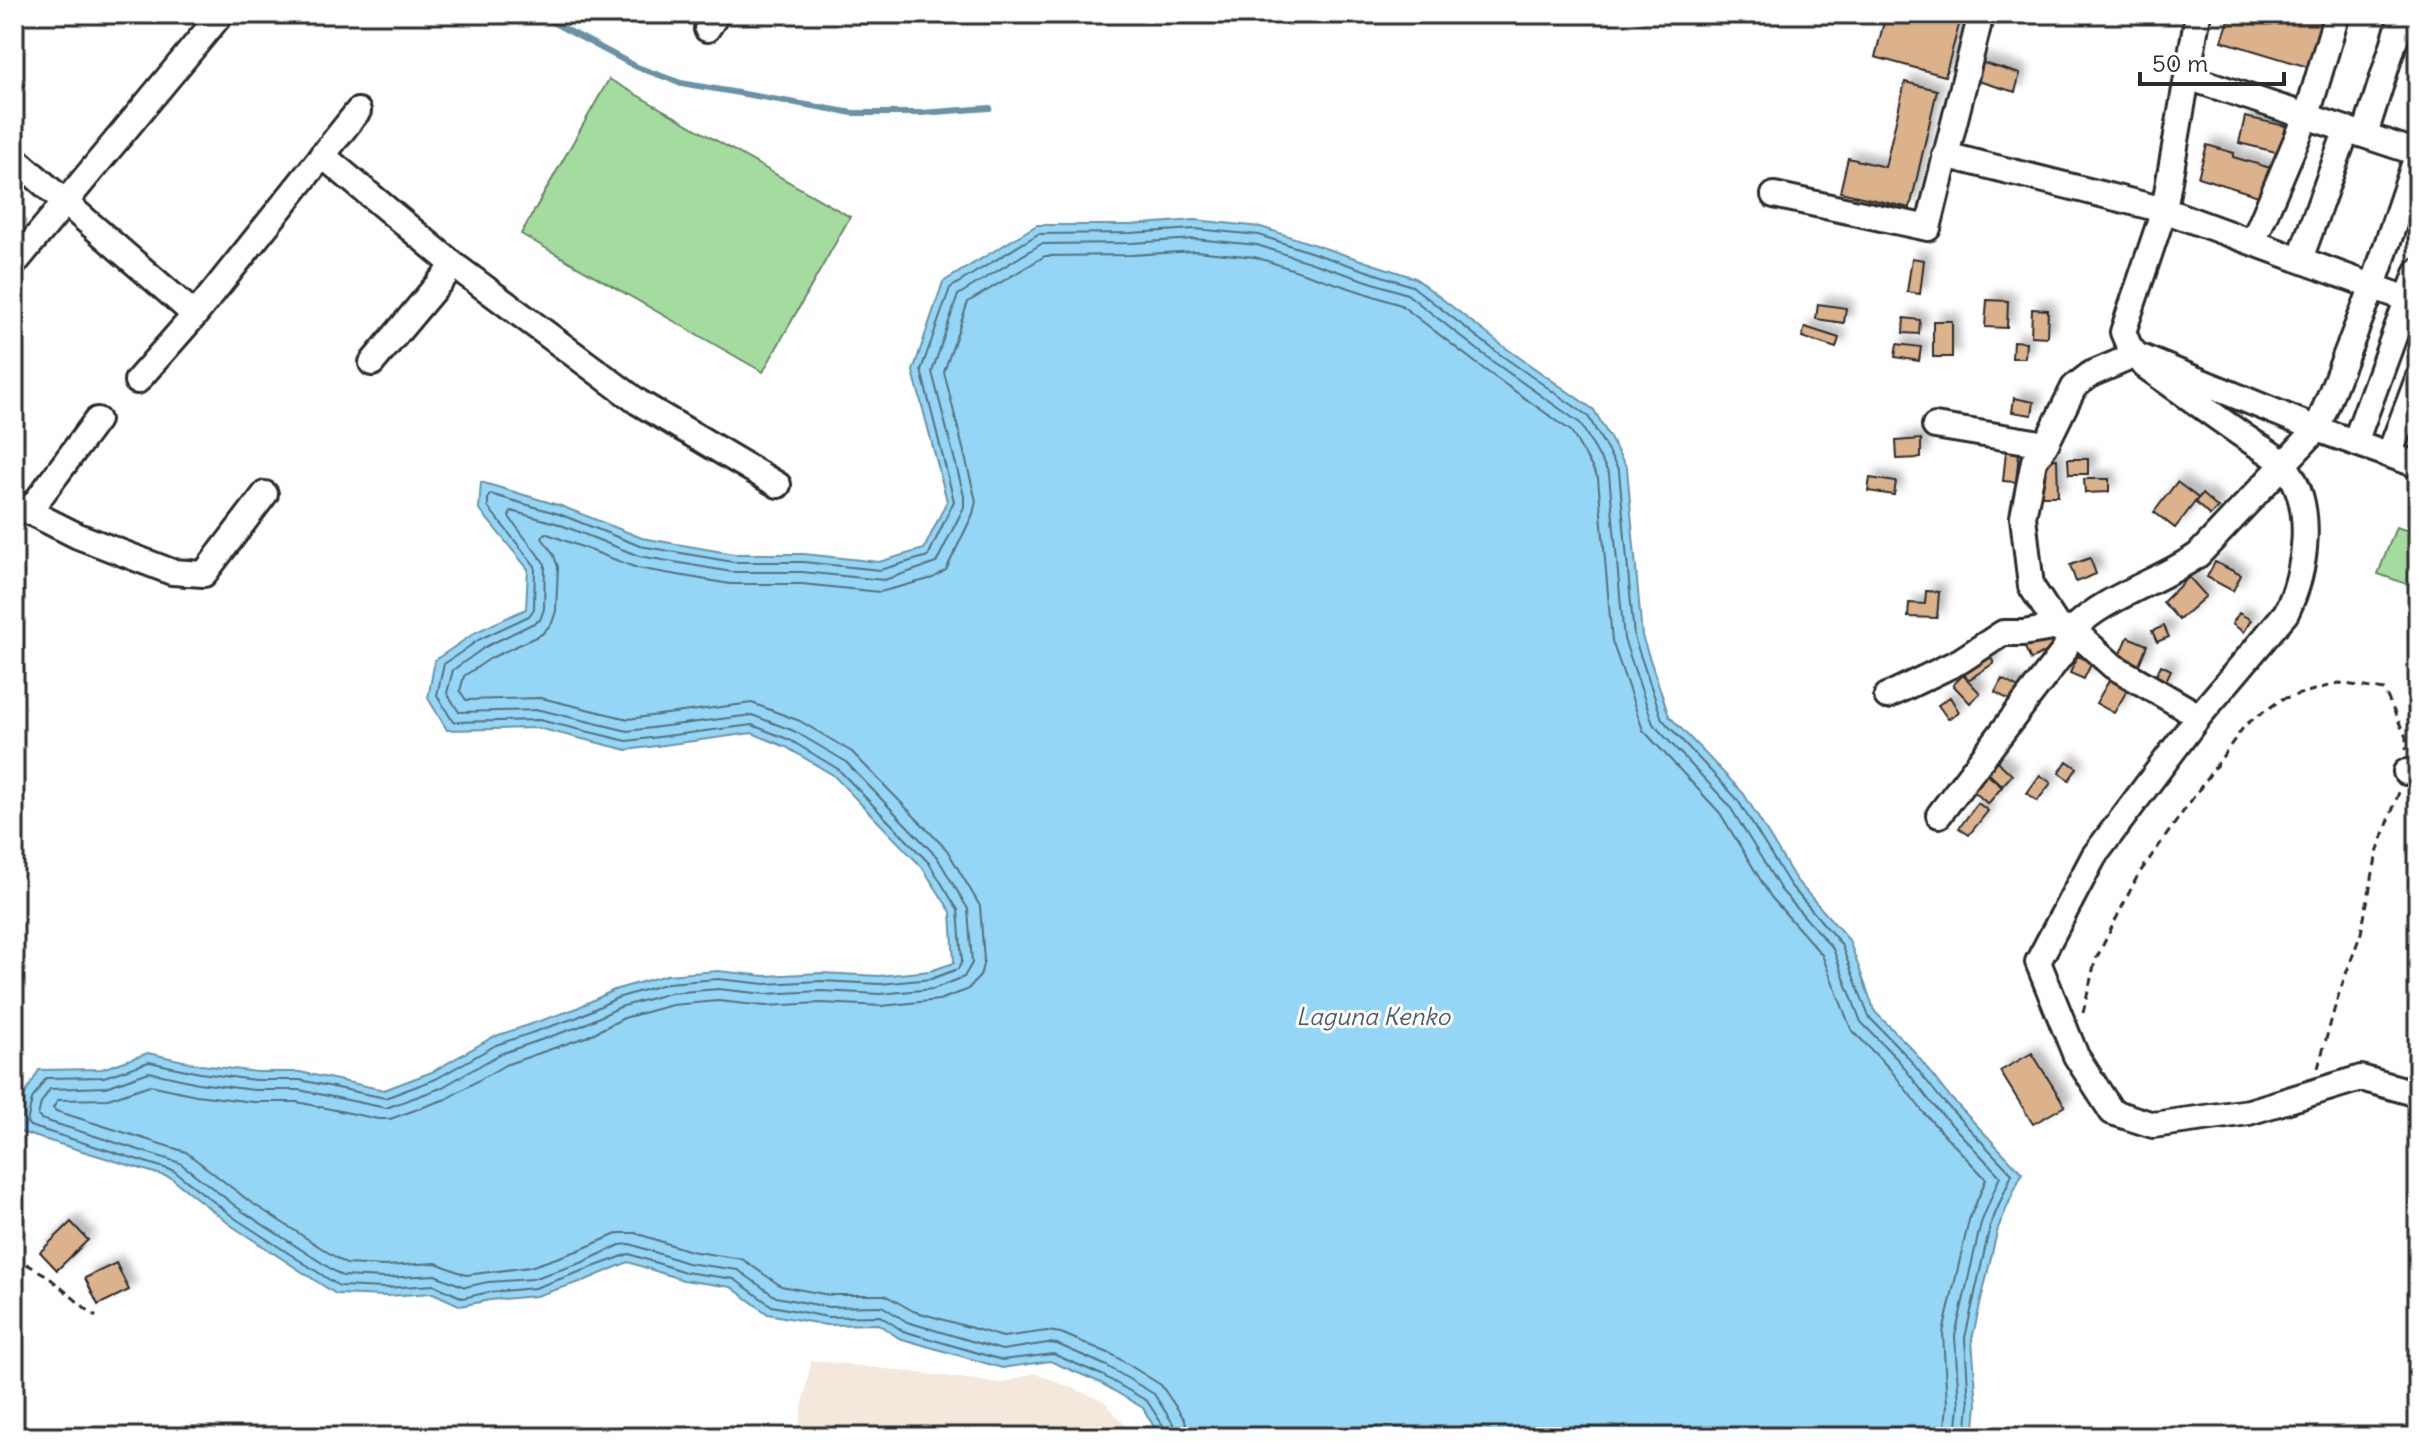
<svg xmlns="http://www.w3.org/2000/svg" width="2432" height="1451" font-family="Delius,sans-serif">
  <defs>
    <filter id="shadow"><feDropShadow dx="7" dy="-7" stdDeviation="4" flood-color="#0004"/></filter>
  </defs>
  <rect width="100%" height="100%" fill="#fff"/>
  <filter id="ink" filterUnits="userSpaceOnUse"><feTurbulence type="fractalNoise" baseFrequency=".0125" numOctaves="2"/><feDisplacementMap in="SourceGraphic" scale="16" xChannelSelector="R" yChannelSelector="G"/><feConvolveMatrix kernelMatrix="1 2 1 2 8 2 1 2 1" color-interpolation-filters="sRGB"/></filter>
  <g filter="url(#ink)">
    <!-- built -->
    <path fill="#f4e8dd" d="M811 1360 1002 1383 1035 1373 1104 1401 1135 1437H797Z"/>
    <!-- green -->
    <path fill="#a4dca0" stroke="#688466" stroke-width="2" d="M609 79 850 217 763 372 521 234Z
      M2396 527 2418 534V588L2378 574Z"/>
    <!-- water -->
    <path fill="#95d6f6" stroke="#6b92a5" stroke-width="2" d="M1195 220 1261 227 1415 278 1503 346 1594 410 1627 468 1642 636 1669 716 1744 794 1796 880 1849 940 1875 1012 1912 1049 1947 1094 2022 1173 1998 1228 1972 1339 1977 1405 1974 1437H1160L1143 1408 1099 1382 1050 1361 1002 1368 899 1338 878 1324 826 1325 768 1314 731 1287 683 1280 628 1262 586 1280 536 1296 490 1300 461 1306 433 1293 386 1296 336 1294 232 1226 171 1178 17 1131 24 1096 39 1070 102 1069 148 1053 201 1065 257 1072H300L384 1090 432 1072 493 1037 575 1009 614 990 666 975 718 971 765 976 821 973 879 976 930 971 954 963 951 912 922 867 833 775 786 747 752 733 627 750 538 728 447 730 428 698 435 660 476 632 526 609 528 569 479 509 481 482 561 506 642 538 734 554H804L879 562 924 549 947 501 913 371 943 282 1037 225H1130Z"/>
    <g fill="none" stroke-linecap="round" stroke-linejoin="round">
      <!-- shore -->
      <path stroke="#556f7c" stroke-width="2" d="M1167 1437 1166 1430 1147 1401 1102 1375 1053 1354 1002 1360 903 1331 880 1316 827 1317 772 1306 734 1279 685 1272 629 1254 535 1288 489 1292 463 1298 434 1285 385 1288 339 1286 236 1219 174 1171 30 1126 27 1123 32 1099 46 1078 104 1077 149 1062 200 1073 255 1080H300L385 1098 436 1079 496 1045 578 1017 617 998 668 983 718 979 765 984 821 981 880 984 931 979 958 969 962 961 958 910 929 863 838 769 790 740 752 725 627 741 539 720 453 722 437 695 444 664 480 639 529 616 534 609 535 566 488 507V498L490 494 559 514 640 546 733 562H803L880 570 928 556 954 501 921 370 950 288 1038 234 1131 233 1195 229 1259 235 1412 286 1498 353 1588 416 1619 471 1634 637 1662 719 1737 799 1790 885 1841 944 1869 1017 1906 1055 1941 1099 2012 1174 1990 1226 1965 1338 1969 1405 1966 1437
        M1177 1437 1174 1425 1154 1394 1107 1366 1057 1344 1048 1343 1002 1350 907 1322 882 1306 828 1307 776 1297 738 1270 687 1263 630 1244 620 1245 581 1263 532 1279 488 1282 465 1287 435 1275 385 1278 342 1276 242 1211 180 1163 41 1119 38 1116 41 1103 50 1089 106 1087 149 1072 198 1083 254 1090H299L386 1108 441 1088 500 1054 581 1026 620 1007 670 993 718 989 765 994 821 991 880 994 933 989 964 977 972 963 968 909 937 857 845 761 794 731 752 715 628 731 540 710 459 712 447 693 453 670 485 647 540 620 544 609 545 564 509 517 511 511 556 523 639 556 732 572H802L884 580 936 563 964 507V496L932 372 958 295 1041 244 1131 243 1195 239 1257 245 1407 294 1492 361 1580 423 1609 474 1624 639 1653 724 1729 805 1781 890 1833 949 1861 1022 1899 1061 1933 1105 2000 1176 1981 1223 1955 1336 1959 1405 1956 1437
        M1189 1437 1185 1420 1161 1385 1113 1355 1061 1333 1047 1331 1003 1337 913 1311 885 1295H829L781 1286 742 1259 690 1251 635 1233H619L577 1251 530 1267 466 1275 436 1263 385 1266 346 1264 249 1201 186 1152 56 1111 53 1108 58 1100 108 1099 150 1085 196 1095 253 1102H297L378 1119H390L446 1099 505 1065 586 1037 624 1018 672 1005 718 1001 765 1006 821 1003 882 1006 939 1000 967 990 980 976 984 961 980 906 947 850 852 752 800 721 752 703 628 719 541 698 466 700 460 691 464 676 491 658 542 634 552 623 556 611 558 567 553 553 542 538 545 533 637 568 730 584H802L880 592 933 578 946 570 973 514 976 501 944 372 968 302 1045 256 1132 255 1195 251 1255 257 1401 305 1485 370 1571 431 1598 478 1612 641 1643 730 1720 813 1771 897 1822 955 1851 1029 1890 1069 1924 1113 1986 1179 1969 1220 1943 1333 1947 1405 1944 1437"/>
      <!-- stream -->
      <path stroke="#6b92a5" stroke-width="6" d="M537 14 637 67 681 83 853 113H921L990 108"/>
    </g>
    <!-- building -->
    <path fill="#dcb28d" stroke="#2b2b2b" stroke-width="2" filter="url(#shadow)" d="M1886 14H1962L1945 76 1875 57Z
      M2231 14H2324L2308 67 2222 41Z
      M1977 61 2020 74 2015 92 1971 79Z
      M1905 82 1937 90 1910 208 1840 192 1848 158 1885 167Z
      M2245 117 2286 126 2280 153 2239 143Z
      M2207 145 2234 153 2233 157 2274 169 2265 198 2198 177Z
      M1912 258 1924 260 1920 294 1907 292Z
      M1987 300 2008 301 2007 328 1985 327Z
      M1818 304 1846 308 1844 323 1816 319Z
      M2032 309 2048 310 2047 337 2031 336Z
      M1904 318 1920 320 1919 334 1903 333Z
      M1933 321H1952V357H1933Z
      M1805 327 1839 338 1836 348 1802 337Z
      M2013 341 2026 342 2025 358H2012Z
      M1897 344 1921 347 1919 361 1895 357Z
      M2014 398 2034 402 2032 415 2012 412Z
      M1921 439V458L1897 459 1896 441Z
      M2006 451 2019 452 2016 482 2003 481Z
      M2057 459 2058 496H2041L2040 460Z
      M2068 459H2088V474H2069Z
      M1870 478 1896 482 1894 495 1868 491Z
      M2084 479H2109V492L2085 493Z
      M2177 482 2198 498 2175 528 2154 512Z
      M2202 494 2218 508 2210 516 2195 502Z
      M2090 558 2096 574 2076 582 2070 565Z
      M2215 562 2241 575 2233 591 2207 577Z
      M2189 577 2206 596 2179 620 2163 602Z
      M1926 591 1939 592 1937 618 1908 617 1909 603 1925 604Z
      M2239 613 2251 620 2244 632 2232 624Z
      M2164 626 2169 637 2157 642 2152 631Z
      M2048 633 2055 647 2031 660 2024 646Z
      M2128 637 2147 645 2138 667 2119 658Z
      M1987 652 1994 663 1968 680 1961 669Z
      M2077 656 2092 662 2084 679 2070 673Z
      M2161 665 2171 670 2163 687 2153 682Z
      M1963 675 1980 693 1970 703 1953 685Z
      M2002 679 2020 689 2013 702 1995 692Z
      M2110 679 2128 689 2114 713 2096 703Z
      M1950 697 1959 712 1948 719 1938 705Z
      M1994 758 2012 775 2002 786 1984 769Z
      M2067 761 2077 768 2069 780 2059 773Z
      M1984 772 2002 787 1988 804 1970 788Z
      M2040 775 2051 783 2037 801 2027 793Z
      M1978 803 1988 811 1969 835 1959 828Z
      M2032 1053 2065 1106 2033 1124 2000 1071Z
      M71 1222 88 1240 57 1270 40 1252Z
      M116 1263 129 1290 98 1305 85 1278Z"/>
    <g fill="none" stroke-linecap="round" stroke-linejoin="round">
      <!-- minor casing -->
      <g stroke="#2b2b2b" stroke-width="30">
        <path id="minor" d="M2198 14 2164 210 2123 332 2129 346 2145 366C2179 390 2212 414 2245 437 2257 446 2276 455 2285 466 2316 505 2306 572 2286 613L2199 716 2094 856 2038 962 2076 1056 2112 1112 2153 1125 2249 1112 2361 1078 2418 1094
          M707 29 717 14
          M2188 77 2418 153
          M2365 134 2403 14
          M322 155 454 265 638 402 778 485
          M1945 155 2164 210 2418 303
          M14 158 195 315
          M1774 195 1928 228 1981 14
          M2253 242 2307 115 2337 14
          M2300 259 2347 129
          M14 264 221 14
          M372 363 454 265
          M137 381 195 315 358 111
          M1935 426 2046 444
          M2355 442 2418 271
          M2389 455 2418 379
          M14 504 78 536 172 572 204 574 265 494
          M30 510 97 420
          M2058 627 2031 586 2023 517 2034 461 2046 444 2074 387 2091 374 2136 355 2317 429 2418 465
          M1887 696 1960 661 2003 633H2023L2058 627 2073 630 2113 666 2199 716
          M2406 772 2418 774
          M1939 815 2064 651C2067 644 2069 634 2074 629 2102 598 2163 580 2198 555L2317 429 2373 286 2418 153"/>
      </g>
      <!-- path -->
      <path stroke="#2b2b2b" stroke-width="3" stroke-dasharray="8 6" stroke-linecap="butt" d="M2083 1013 2095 961 2138 875 2245 725 2282 699 2339 683 2384 690 2406 737V750
        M2318 1068 2338 996 2361 933 2377 853 2399 792
        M14 1257 46 1275 96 1317"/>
      <!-- minor -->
      <use href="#minor" stroke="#fff" stroke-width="24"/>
    </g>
  </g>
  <g text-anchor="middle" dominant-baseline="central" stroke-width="6" stroke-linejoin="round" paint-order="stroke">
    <!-- water labels -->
    <g font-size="24" font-style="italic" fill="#4b5e68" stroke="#fff">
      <text x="1373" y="1016">Laguna Kenko</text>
    </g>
  </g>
  <!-- margin -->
  <rect width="2432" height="1451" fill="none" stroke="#fff" stroke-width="48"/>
  <rect x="24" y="24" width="2384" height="1403" fill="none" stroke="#2b2b2b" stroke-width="3" filter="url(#ink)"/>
  <!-- scale -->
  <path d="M2140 72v12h144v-12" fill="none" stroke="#2b2b2b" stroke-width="4"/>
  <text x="2152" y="72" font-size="24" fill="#2b2b2b" stroke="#ffffff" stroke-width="6" paint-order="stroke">50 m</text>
</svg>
